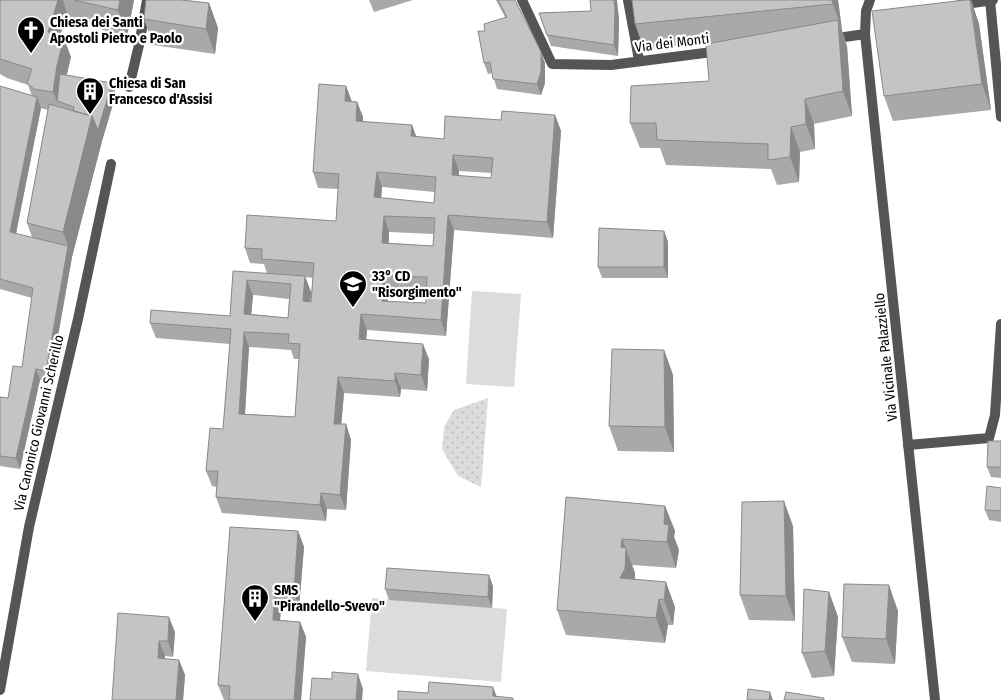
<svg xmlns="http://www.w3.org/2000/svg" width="1001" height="700" font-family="'Fira Sans Condensed',sans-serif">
  <defs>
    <pattern id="park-dots" width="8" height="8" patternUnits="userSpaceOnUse" patternTransform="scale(1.25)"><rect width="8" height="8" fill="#dcdcdc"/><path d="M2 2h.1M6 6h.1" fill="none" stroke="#bbb" stroke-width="1.8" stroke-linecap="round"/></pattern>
  </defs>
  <rect width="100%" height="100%" fill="#fff"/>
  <!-- park -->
  <path fill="url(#park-dots)" d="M488 398 481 487 458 476 442 449 444 427 454 410Z"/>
  <!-- garden -->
  <path fill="#dcdcdc" d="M472 291 521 294 514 387 466 384Z
    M372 598 507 609 501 682 366 671Z"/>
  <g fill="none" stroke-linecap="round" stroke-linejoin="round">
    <!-- service -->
    <path stroke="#555" stroke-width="10" d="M522 0 552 64 611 65 720 51
      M628 0 639 60
      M990 0 1001 117
      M831 39 865 34
      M908 445 989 438 995 415 1001 324"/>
    <!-- minor -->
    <path stroke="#555" stroke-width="10" d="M870 0 866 11 865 34 935 700
      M959 5 993 0
      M129 87 139 45 147 0
      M0 690 29 527 78 319 111 164"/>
  </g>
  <!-- wall -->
  <path fill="#a9a9a9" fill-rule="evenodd" d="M0 0H134L127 36 71 22 67 13 60 36 71 57 67 75 112 83 116 94 102 141 72 257 50 381 40 380 20 469 0 466V397L8 398 22 367 32 298 0 289V86L32 96 28 85 7 78 0 74ZM41 108 48 110 27 223 32 237 16 234Z
    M146 0H185L209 3 218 28 215 54 153 45 144 19Z
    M369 0H413L374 12Z
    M496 0H515L545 63V83L541 95 497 89 492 73 488 74 484 63 485 31 505 17Z
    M632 0H838L842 30 847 46 852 116 814 124 815 149 800 152 799 182 777 185 771 169 666 165 660 148H640L630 123 709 81 718 42 644 49 635 24Z
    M971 0 979 24 991 110 893 121 884 96Z
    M591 11 619 19 618 56 551 46 539 13Z
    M346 86 352 102H357L363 117V122L412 125 416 137 444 139 501 120 555 115 561 131 553 238 454 230 446 336 367 330 366 339 429 359 427 391 401 389 400 397 344 393 341 424H346L351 440 346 510 327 509 326 521 222 513 216 497 217 487 212 486 206 471 223 429 230 344 156 338 150 323 230 316 233 271 267 274 264 264 250 263 245 248 336 221 338 189 318 188 313 172ZM459 171 492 173 491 178 459 176ZM382 187 435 192 434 203 381 198ZM389 232 434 234 433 246 389 243ZM305 277 313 278 311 302H310L311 292ZM388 291 427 292 426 303 388 302ZM253 295 289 299 288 318 251 314ZM249 347 291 350 294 359H299L295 417 245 414Z
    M664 231 668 242V278H602L598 267Z
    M664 350 673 375 674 452 618 451 609 426Z
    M1001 441V478L991 477 987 467Z
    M1001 488V522L989 520 985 510Z
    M566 497 665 506 675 531 674 537 679 550 676 568 632 565 635 573V579L675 607 673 625H668L665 643 566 635 557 610Z
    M793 526 795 621 749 620 740 595Z
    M298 531 304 547 299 608 281 607 280 620 300 622 306 637 301 700H224L218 685Z
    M493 586 492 608 389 600 385 589Z
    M829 592 838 617 834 676 812 678 802 653Z
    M898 611 895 664 852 662 842 637Z
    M118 613 175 632 173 657 165 656V659L179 660 185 675 183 700Z"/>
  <!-- shaded-wall -->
  <path fill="#898989" d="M58 0H63L67 13 55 51 48 32Z
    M120 0H134L127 36 118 10Z
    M614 0H617L619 19 618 56 614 45Z
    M832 0H838L842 30 833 4Z
    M971 0 979 24 991 110 982 84Z
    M209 3 218 28 215 54 206 29Z
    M838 20 847 46 852 116 843 91Z
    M64 38 71 57 64 84 57 101 53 92 57 65Z
    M541 52 545 63V83L541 95 537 84Z
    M112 83 116 94 102 141 72 257 50 381 46 371 68 246 63 232 92 116Z
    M346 86 352 102 345 101Z
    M37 97 41 108 14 243 10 232Z
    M805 99 814 124 815 149 806 124Z
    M357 102 363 117 362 137 356 121Z
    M555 115 561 131 553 238 547 222Z
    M412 125 418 141 411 136Z
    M791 127 800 152 799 182 790 157Z
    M453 155 459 171 458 191 452 175Z
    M377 172 382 187 380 213 374 197Z
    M448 215 454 230 446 336 441 320Z
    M384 216 389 232 388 258 382 243Z
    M664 231 668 242V278L664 267Z
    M305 276 311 292 309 317 303 301Z
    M383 276 388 291 387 317 382 301Z
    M247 280 253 295 250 329 244 314Z
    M361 314 367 330 365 354 359 339Z
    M244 332 249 347 244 430 239 414Z
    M423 344 429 359 427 391 421 375Z
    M664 350 673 375 674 452 665 427Z
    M36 369 40 380 20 469 16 458Z
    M395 373 401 389 400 397 395 381Z
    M338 377 344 393 340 439 334 424Z
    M346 424 351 440 346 510 340 495Z
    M321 493 327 509 326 521 320 505Z
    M784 501 793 526 795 621 786 596Z
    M665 506 675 531 674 537 679 550 676 568 667 542 664 524Z
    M298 531 304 547 299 608 294 592Z
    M622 539 635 573 634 594 620 578Z
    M489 575 493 586 492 608 488 597Z
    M666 582 675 607 673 625 664 600Z
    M889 585 898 611 895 664 886 639Z
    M275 591 281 607 279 635 273 620Z
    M829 592 838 617 834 676 825 651Z
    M659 599 668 625 665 643 656 618Z
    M169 617 175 632 173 657 168 641Z
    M300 622 306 637 301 700H294Z
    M159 641 165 656 163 674 158 658Z
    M179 660 185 675 183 700H176Z
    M358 674 363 689 362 700H356Z
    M493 687 498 700 493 696Z
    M770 692 773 700H769Z"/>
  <!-- building -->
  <path fill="#c4c4c4" stroke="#898989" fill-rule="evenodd" d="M0 0H58L48 32 64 38 57 65 53 92 34 89 27 83 32 69 0 59Z
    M74 0H120L118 10Z
    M146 0H181L209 3 206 29 144 19Z
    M498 0H515L541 52V72L537 84 493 79 490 62 484 63 478 31H485L484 24 507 17Z
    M590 0H614L615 8 614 45 547 35 539 13 591 11Z
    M632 0H832L833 4 635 24Z
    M965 0H970L982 84 884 96 872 11Z
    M838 20 843 91 805 99 806 124 791 127 790 157 768 160V144L657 140 656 123H630L631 86 709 81 706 44Z
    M60 74 112 83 98 130 92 116 73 111 74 107 57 101Z
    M319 84 346 86 345 101 357 102 356 121 412 125 411 136 444 139 445 116 501 120 502 111 555 115 547 222 448 215 441 320 361 314 359 339 423 344 421 375 395 373V381L338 377 334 424H346L340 495 321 493 320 505 216 497 218 471H206L210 428 223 429 231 329 150 323 151 310 230 316 233 271 305 276 303 301 311 302 314 263 262 259V249L245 248 247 215 336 221 339 174 313 172ZM453 155 493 158 491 178 452 175ZM377 172 436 177 434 203 374 197ZM384 216 435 218 433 246 382 243ZM383 276 427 277 426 303 382 301ZM247 280 291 284 288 318 244 314ZM244 332 289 334 288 343 300 344 295 417 239 414Z
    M0 86 37 97 10 232 68 246 46 371 36 369 16 458 0 456V397L8 398 13 366 22 367 33 288 0 279Z
    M49 104 92 116 63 232 27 223Z
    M599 228 664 231V267H598Z
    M612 349 664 350 665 427 609 426Z
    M988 441H1001V467H987Z
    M987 486 1001 488V511L985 510Z
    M566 497 665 506 664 524 669 525 667 542 622 539 621 547 626 548 625 569 620 578 666 582 664 600 659 599 656 618 557 610Z
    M784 501 786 596 740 595 742 502Z
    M230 527 298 531 294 592 275 591 273 620 300 622 294 700H229L230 686 218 685Z
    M387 568 489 575 488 597 385 589Z
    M844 584 889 585 886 639 842 637Z
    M804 589 829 592 825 651 802 653Z
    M118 613 169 617 168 641H159L158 658 179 660 176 700H112Z
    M332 672 358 674 356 700H310L312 678 332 679Z
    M429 682 493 687V696L513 698V700H398V691L428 693Z
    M748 689 770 692 769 700H747Z
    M786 692 824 698V700H784Z"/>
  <!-- icons -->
  <defs>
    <g id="church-pin" transform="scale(1.4375)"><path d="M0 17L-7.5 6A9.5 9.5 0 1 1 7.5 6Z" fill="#000" stroke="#fff"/><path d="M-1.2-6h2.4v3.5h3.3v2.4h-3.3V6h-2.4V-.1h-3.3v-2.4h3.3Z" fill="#fff"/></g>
    <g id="building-pin" transform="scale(1.4375)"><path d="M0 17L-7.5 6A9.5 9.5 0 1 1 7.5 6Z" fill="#000" stroke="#fff"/><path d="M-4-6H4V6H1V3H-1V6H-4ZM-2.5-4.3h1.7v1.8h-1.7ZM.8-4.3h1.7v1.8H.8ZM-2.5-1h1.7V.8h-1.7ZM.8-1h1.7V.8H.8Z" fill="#fff"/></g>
    <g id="school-pin" transform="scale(1.4375)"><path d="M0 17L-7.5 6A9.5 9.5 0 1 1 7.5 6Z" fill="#000" stroke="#fff"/><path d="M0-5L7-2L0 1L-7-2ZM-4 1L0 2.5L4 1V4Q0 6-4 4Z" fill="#fff"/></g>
  </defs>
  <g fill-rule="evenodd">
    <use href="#church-pin" x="31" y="30"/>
    <use href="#building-pin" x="90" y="91"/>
    <use href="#school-pin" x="353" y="284"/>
    <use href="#building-pin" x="255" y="598"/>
  </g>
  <g text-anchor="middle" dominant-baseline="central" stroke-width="4.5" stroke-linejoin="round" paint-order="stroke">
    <!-- poi labels -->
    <g font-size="14" font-weight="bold" fill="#000" stroke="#fff" text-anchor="start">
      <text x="50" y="22">Chiesa dei Santi<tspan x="50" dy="16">Apostoli Pietro e Paolo</tspan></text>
      <text x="109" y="83">Chiesa di San<tspan x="109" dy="16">Francesco d'Assisi</tspan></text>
      <text x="372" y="276">33° CD<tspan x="372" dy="16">"Risorgimento"</tspan></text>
      <text x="274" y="590">SMS<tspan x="274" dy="16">"Pirandello-Svevo"</tspan></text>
    </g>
    <!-- street labels -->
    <g font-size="14" fill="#000" stroke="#fff">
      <text transform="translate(672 43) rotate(-7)">Via dei Monti</text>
      <text transform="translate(886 357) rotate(-96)">Via Vicinale Palazziello</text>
      <text transform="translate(39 423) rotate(-77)">Via Canonico Giovanni Scherillo</text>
    </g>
  </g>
</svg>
